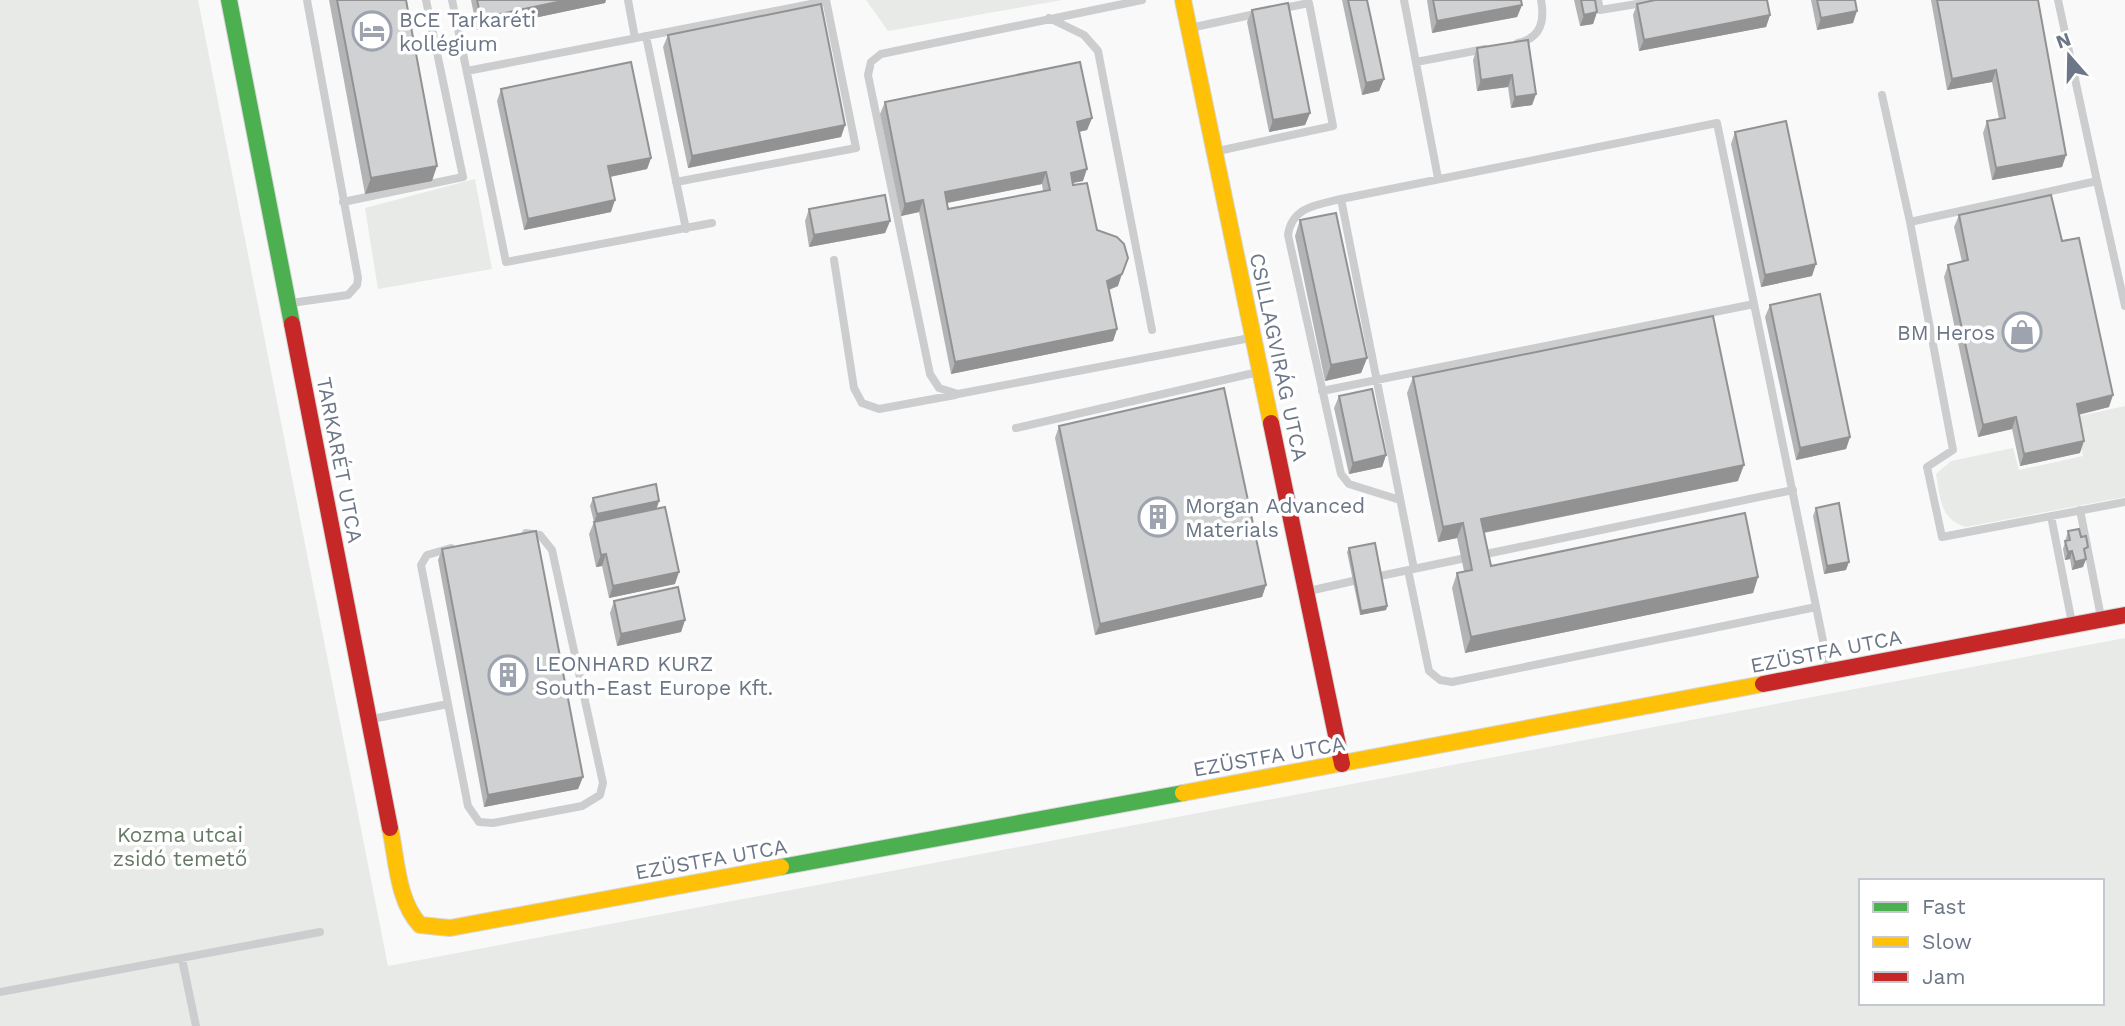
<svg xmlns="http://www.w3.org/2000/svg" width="2125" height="1026" font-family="'Work Sans',sans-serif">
  <rect width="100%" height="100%" fill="#f9f9f9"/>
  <!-- green -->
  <path fill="#e7eae7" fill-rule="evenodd" d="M0 0H198L388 966 2125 638V1026H0ZM1861 881H2102V1003H1861Z
    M866 0H1062L888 31Z
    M475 179 492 269 378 289 365 208Z
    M2125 406V497L1966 527C1940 520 1940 497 1936 474L1951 461 2013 448 2019 470 2083 456 2075 417Z"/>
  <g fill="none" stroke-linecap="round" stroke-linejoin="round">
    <!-- fast casing -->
    <g stroke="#d6d7d8" stroke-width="18">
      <path id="fast" d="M229 0 292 324
        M781 867 1183 793"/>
    </g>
    <!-- slow casing -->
    <g stroke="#d6d7d8" stroke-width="18">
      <path id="slow" d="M1183 0 1271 423
        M1183 793 1763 684
        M390 828C397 860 397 900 420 925L450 928 781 867"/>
    </g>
    <!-- jam casing -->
    <g stroke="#d6d7d8" stroke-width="18">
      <path id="jam" d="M292 324 390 828
        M1271 423 1342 764
        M1763 684 2125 615"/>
    </g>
    <!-- lane -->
    <path stroke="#cccdce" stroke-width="8" d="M452 0 506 262 712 223
      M628 0 635 38
      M1142 0 881 54 871 62 868 75 930 374 939 388 958 394 1250 338
      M1404 0 1438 178
      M1598 0 1600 10 1661 0
      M2058 0 2097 181
      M1049 18 1084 35 1098 51 1152 330
      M1190 28 1260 13
      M646 36 686 229
      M1518 43C1541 38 1545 21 1541 0
      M1416 62 1485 49
      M467 71 826 1
      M1882 95 1910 222
      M1218 151 1333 126 1309 3 1279 9
      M676 182 856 148 826 0
      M1341 199C1316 205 1292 207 1288 235L1341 474 1349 484 1400 500
      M343 202 463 177 426 0
      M834 260 854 388 862 403 879 409 955 395
      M291 303 348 295 357 285 358 278 307 0
      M2125 306 2097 181 1910 222 1953 450 1927 467 1942 537 2125 502
      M1322 391 1754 304
      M1016 428 1258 372
      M2080 510 2101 617
      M2051 516 2072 623
      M1481 555 1793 490
      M1414 569 1341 199 1717 123 1829 670
      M1408 570 1429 671 1440 680 1452 682 1816 607
      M1380 576 1461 559
      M1309 591 1353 581
      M448 704 468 806 479 822 493 823 582 806 600 795 603 783 552 550 540 535 526 533
      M372 719 448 704 421 565 427 555 451 548
      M182 959 196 1026
      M0 992 320 932"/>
    <!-- fast -->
    <use href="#fast" stroke="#4caf50" stroke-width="16"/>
    <!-- slow -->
    <use href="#slow" stroke="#ffc107" stroke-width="16"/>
    <!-- jam -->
    <use href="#jam" stroke="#c62828" stroke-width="16"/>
  </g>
  <!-- wall -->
  <path fill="#b3b4b5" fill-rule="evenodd" d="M329 0H406L432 181 365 194Z
    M471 0H606L605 3 477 30Z
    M1342 0H1367L1384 79 1379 91 1362 95Z
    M1427 0H1521L1522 5 1517 17 1432 33Z
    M1574 0H1595L1597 12 1593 24 1580 26Z
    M1811 0H1855L1853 23 1817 30Z
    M1931 0H2038L2066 155 2062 167 1992 180 1983 133 1987 121 1999 119 1992 82 1947 90Z
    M1637 4 1770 15 1766 27 1639 51 1633 15Z
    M1252 10 1310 113 1305 125 1269 132 1247 22Z
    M668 35 845 125 841 137 688 168 663 47Z
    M1477 48 1536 94 1532 105 1511 108 1508 87 1477 91 1473 60Z
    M501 89 651 158 647 169 610 177 611 212 524 230 497 101Z
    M885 102 1092 118 1087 130 1079 132 1083 181 1073 183 1097 230 1118 286 1109 290 1117 329 1113 341 951 374 919 212 901 216 880 114ZM1042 184 1043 191 948 209 947 203Z
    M1735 132 1812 276 1761 287 1731 144Z
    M809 209 890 221 885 233 809 247 805 221Z
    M1959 215 2062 241 2109 407 2079 415 2080 453 2020 466 2012 429 1978 437 1944 277 1948 265 1962 262 1954 227Z
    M1300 220 1367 358 1361 373 1325 381 1295 236Z
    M1770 305 1850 437 1846 449 1796 460 1765 317Z
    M1413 377 1738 481 1484 533 1491 566 1758 577 1753 593 1465 653 1452 588 1457 573 1464 571 1457 538 1438 542 1407 393Z
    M1339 396 1386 455 1382 467 1349 474 1334 408Z
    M1059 426 1266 585 1262 597 1095 635 1055 438Z
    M593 498 659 501 657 508 675 584 609 598 602 566 596 567 589 534 594 522 590 506Z
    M1816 508 1846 570 1824 574 1813 516Z
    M2068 531 2085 555 2086 559 2083 567 2072 570 2070 559 2065 560 2063 549Z
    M1349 548 1387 606 1386 610 1360 615 1347 552Z
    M442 549 583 777 578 789 484 807 438 560Z
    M614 601 685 620 681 632 617 646 610 613Z"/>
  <!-- shaded-wall -->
  <path fill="#929293" d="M567 0H606L605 3 477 30 481 18Z
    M1522 5 1517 17 1432 33 1437 21Z
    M1857 11 1853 23 1817 30 1821 18Z
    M1597 12 1593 24 1580 26 1584 15Z
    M1770 15 1766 27 1639 51 1644 40Z
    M1996 70 1992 82 1947 90 1952 79Z
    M1512 75 1508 87 1477 91 1481 80Z
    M1384 79 1379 91 1362 95 1366 83Z
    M1536 94 1532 105 1511 108 1515 97Z
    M1310 113 1305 125 1269 132 1273 120Z
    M1092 118 1087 130 1073 133 1077 122Z
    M845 125 841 137 688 168 692 156Z
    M2066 155 2062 167 1992 180 1996 168Z
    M651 158 647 169 604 178 608 166Z
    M437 166 432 181 365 194 371 178Z
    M1087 169 1083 181 1066 184 1071 173Z
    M1046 172 1042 184 941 204 945 192Z
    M615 200 611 212 524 230 528 219Z
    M923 200 919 212 901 216 905 204Z
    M890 221 885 233 809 247 814 235Z
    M1816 264 1812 276 1761 287 1765 275Z
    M1122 274 1118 286 1103 292 1107 281Z
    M1117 329 1113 341 951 374 955 362Z
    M1367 358 1361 373 1325 381 1331 365Z
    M2113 395 2109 407 2072 416 2077 404Z
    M2016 417 2012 429 1978 437 1983 425Z
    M1850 437 1846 449 1796 460 1800 448Z
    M2084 441 2080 453 2020 466 2024 454Z
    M1386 455 1382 467 1349 474 1353 463Z
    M1744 465 1738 481 1476 534 1481 519Z
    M659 501 656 509 594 522 597 514Z
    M1463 523 1457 538 1438 542 1443 527Z
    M2072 551 2070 559 2065 560 2068 552Z
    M606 554 602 566 596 567 601 555Z
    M2086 559 2083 567 2072 570 2075 562Z
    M1849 562 1846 570 1824 574 1827 566Z
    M679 572 675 584 609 598 613 586Z
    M1758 577 1753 593 1465 653 1471 637Z
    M1266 585 1262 597 1095 635 1100 624Z
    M1387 606 1386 610 1360 615 1361 611Z
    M685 620 681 632 617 646 621 634Z
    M583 777 578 789 484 807 488 795Z"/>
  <!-- building -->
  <path fill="#d0d1d2" stroke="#929293" stroke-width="2" fill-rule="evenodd" d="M337 0H406L437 166 371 178Z
    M477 0H567L481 18Z
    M1348 0H1367L1384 79 1366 83Z
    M1433 0H1521L1522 5 1437 21Z
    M1581 0H1595L1597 12 1584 15Z
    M1655 0H1767L1770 15 1644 40 1637 4Z
    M1817 0H1855L1857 11 1821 18Z
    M1937 0H2038L2066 155 1996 168 1987 121 2005 118 1996 70 1952 79Z
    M1288 3 1310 113 1273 120 1252 10Z
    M821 4 845 125 692 156 668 35Z
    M1528 40 1536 94 1515 97 1512 75 1481 80 1477 48Z
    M631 62 651 158 608 166 615 200 528 219 501 89Z
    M1080 62 1092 118 1077 122 1087 169 1071 173 1073 185 1087 183 1097 230 1117 237 1124 244 1128 258 1122 274 1107 281 1117 329 955 362 923 200 905 204 885 102ZM1046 172 1050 190 948 209 945 192Z
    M1786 121 1816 264 1765 275 1735 132Z
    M885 195 890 221 814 235 809 209Z
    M2051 195 2062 241 2079 238 2113 395 2077 404 2084 441 2024 454 2016 417 1983 425 1948 265 1968 260 1959 215Z
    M1336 213 1367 358 1331 365 1300 220Z
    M1820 294 1850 437 1800 448 1770 305Z
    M1713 316 1744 465 1481 519 1491 566 1745 513 1758 577 1471 637 1457 573 1472 570 1463 523 1443 527 1413 377Z
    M1224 388 1266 585 1100 624 1059 426Z
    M1372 389 1386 455 1353 463 1339 396Z
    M656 484 659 501 597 514 593 498Z
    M1839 503 1849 562 1827 566 1816 508Z
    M665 507 679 572 613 586 606 554 601 555 594 522Z
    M2079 529 2081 537 2086 536 2088 547 2084 549 2086 559 2075 562 2072 551 2068 552 2065 541 2070 540 2068 531Z
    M536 531 583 777 488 795 442 549Z
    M1375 543 1387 606 1361 611 1349 548Z
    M678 587 685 620 621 634 614 601Z"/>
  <!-- icons -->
  <defs>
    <g id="hotel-ring" transform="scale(2.0125)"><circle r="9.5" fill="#fff" stroke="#9da4af" stroke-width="1.5"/><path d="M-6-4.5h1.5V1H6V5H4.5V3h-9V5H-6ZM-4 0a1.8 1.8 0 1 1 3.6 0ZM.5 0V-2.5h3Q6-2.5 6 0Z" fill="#9da4af"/></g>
    <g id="shop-ring" transform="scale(2.0125)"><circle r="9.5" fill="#fff" stroke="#9da4af" stroke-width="1.5"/><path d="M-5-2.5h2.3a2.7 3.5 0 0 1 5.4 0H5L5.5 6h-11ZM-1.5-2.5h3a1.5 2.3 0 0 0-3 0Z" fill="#9da4af"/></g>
    <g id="building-ring" transform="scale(2.0125)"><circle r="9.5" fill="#fff" stroke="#9da4af" stroke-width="1.5"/><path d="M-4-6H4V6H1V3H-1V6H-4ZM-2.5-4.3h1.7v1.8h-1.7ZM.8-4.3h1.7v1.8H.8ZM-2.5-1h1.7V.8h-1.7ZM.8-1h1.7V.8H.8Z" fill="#9da4af"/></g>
  </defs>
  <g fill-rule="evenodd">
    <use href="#hotel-ring" x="372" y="31"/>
    <use href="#shop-ring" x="2022" y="332"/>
    <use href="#building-ring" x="1158" y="517"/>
    <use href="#building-ring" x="508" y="675"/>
  </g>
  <g text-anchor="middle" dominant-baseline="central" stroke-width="7" stroke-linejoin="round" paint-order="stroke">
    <!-- poi labels -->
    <g font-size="21" fill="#6b7687" stroke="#fff" text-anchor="start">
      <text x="399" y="19">BCE Tarkaréti<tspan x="399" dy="24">kollégium</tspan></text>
      <text x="1995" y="332" text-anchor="end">BM Heros</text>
      <text x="1185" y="505">Morgan Advanced<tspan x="1185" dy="24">Materials</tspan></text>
      <text x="535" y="663">LEONHARD KURZ<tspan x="535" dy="24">South-East Europe Kft.</tspan></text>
    </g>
    <!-- street labels -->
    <g font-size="21" fill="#6b7687" stroke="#fff">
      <text transform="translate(1279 357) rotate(78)">CSILLAGVIRÁG UTCA</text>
      <text transform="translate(340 460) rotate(79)">TARKARÉT UTCA</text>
      <text transform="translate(1826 651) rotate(-11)">EZÜSTFA UTCA</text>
      <text transform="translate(1269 756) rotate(-10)">EZÜSTFA UTCA</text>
      <text transform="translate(711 859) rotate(-10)">EZÜSTFA UTCA</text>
    </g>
    <!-- park labels -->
    <g font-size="21" fill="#667966" stroke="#fff">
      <text x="180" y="834">Kozma utcai<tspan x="180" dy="24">zsidó temető</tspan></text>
    </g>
  </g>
  <!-- legend -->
  <rect x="1859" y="879" width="245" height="126" fill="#ffffff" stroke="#c4c8cf" stroke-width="2"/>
  <rect x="1873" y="902" width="35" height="10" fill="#4caf50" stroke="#c4c8cf" stroke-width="2"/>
  <text x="1922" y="914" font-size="21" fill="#6b7687">Fast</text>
  <rect x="1873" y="937" width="35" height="10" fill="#ffc107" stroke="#c4c8cf" stroke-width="2"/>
  <text x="1922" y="949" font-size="21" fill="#6b7687">Slow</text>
  <rect x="1873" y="972" width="35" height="10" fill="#c62828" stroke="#c4c8cf" stroke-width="2"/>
  <text x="1922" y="984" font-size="21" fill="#6b7687">Jam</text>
  <!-- north arrow -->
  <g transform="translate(2069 56) rotate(340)" stroke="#ffffff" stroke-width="5" paint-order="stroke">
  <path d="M0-5L12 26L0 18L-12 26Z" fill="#6b7687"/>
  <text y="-10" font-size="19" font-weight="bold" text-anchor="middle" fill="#6b7687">N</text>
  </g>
</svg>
